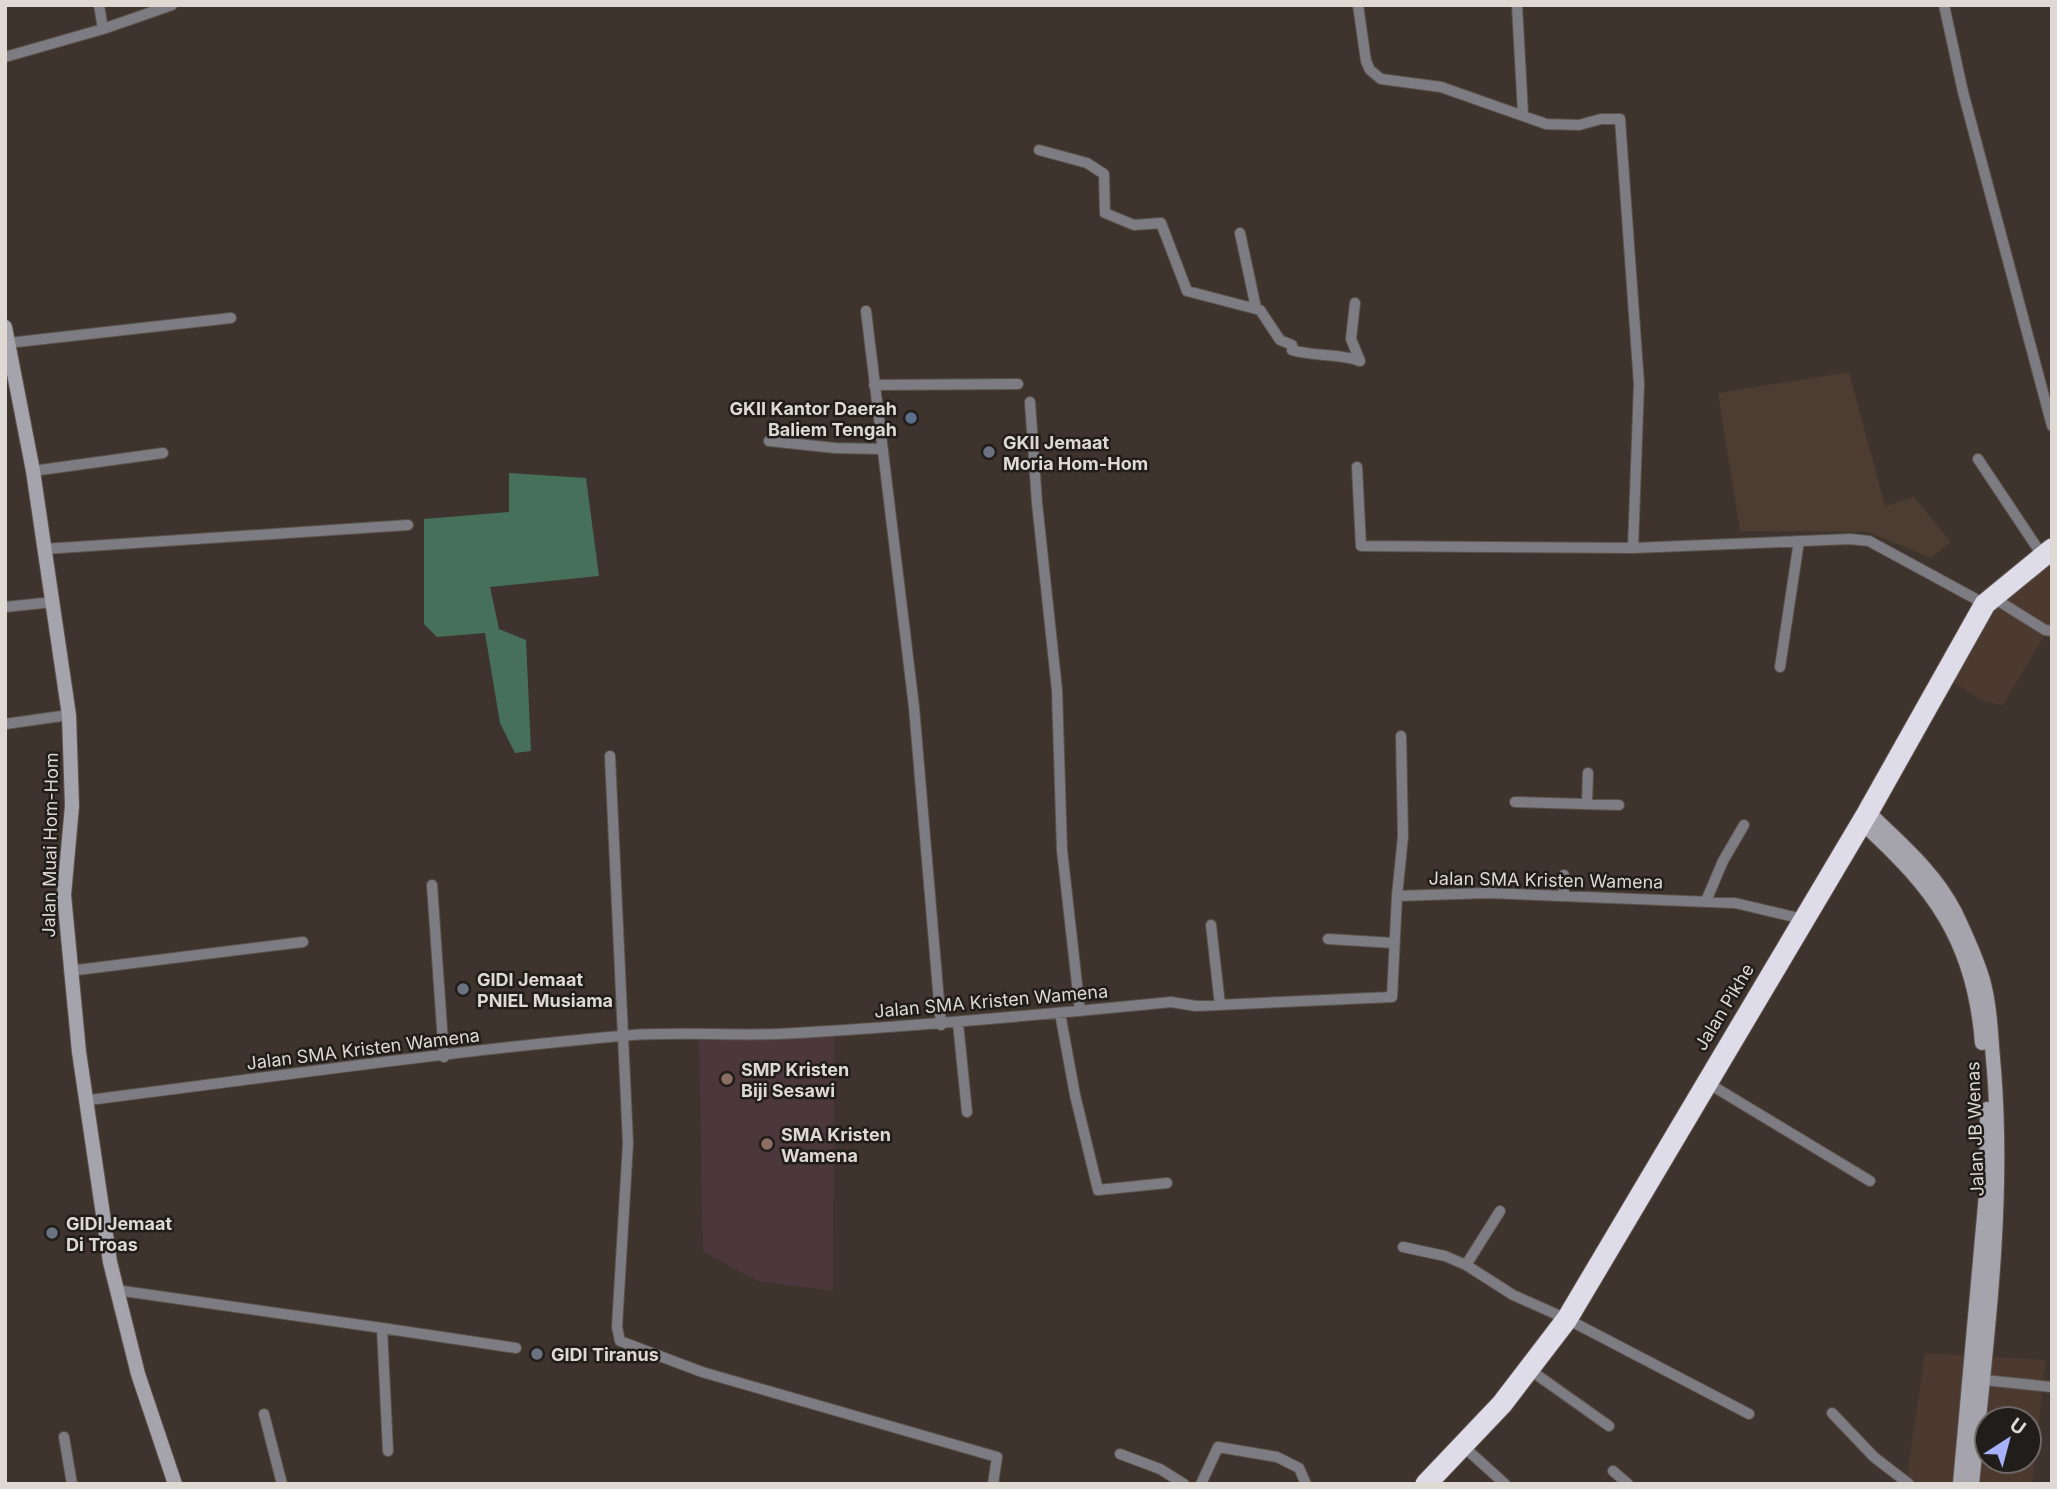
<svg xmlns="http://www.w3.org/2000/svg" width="2057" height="1489" font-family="Inter,sans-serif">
  <rect width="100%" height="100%" fill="#3e342d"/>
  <!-- commercial -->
  <path fill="#4c3930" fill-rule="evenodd" d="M2052 556V632L2045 635 2003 705 1983 701 1954 683 1951 675 1989 612Z
    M1925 1353 2046 1360 2032 1484H1906ZM1987 1419H2029V1461H1987Z"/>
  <!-- built -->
  <path fill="#4c3c31" d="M1849 372 1885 506 1914 497 1951 542 1931 558 1868 532 1740 531 1718 393Z"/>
  <!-- education -->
  <path fill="#4c383c" d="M834 1028 833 1291 758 1281 703 1252 699 1035Z"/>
  <!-- forest -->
  <path fill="#467059" d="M509 473 586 478 599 576 490 587 499 629 526 640 531 751 515 753 500 723 485 633 437 637 424 624V519L509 512Z"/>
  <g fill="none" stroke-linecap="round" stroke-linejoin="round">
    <!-- street casing -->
    <g stroke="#5b524b" stroke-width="12">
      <path id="street" d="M99 5 103 29
        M1358 5 1366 61 1370 70 1381 79 1441 87 1546 124 1579 125 1601 119H1620L1639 384 1633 548
        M1517 5 1523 114
        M1944 5 1963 92 2052 426
        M5 57 103 29 172 5
        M1039 150 1087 163 1104 174 1105 213 1134 225 1161 223 1187 291 1260 310 1280 340 1292 345V350C1315 357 1338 353 1360 361
        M1240 233 1256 308
        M1355 303 1351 339 1360 361
        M866 311 914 707 941 1025
        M8 343 231 318
        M874 385 1018 384
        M1030 402 1037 503 1057 690 1062 850 1080 1011
        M769 441 835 448 882 449
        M1978 459 2042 555
        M1357 467 1361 546 1633 548 1850 539 1869 541 1985 604
        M33 471 163 453
        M44 549 408 525
        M1992 597 2045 630 2052 631
        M5 607 53 602
        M1780 667 1799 541
        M5 724 69 715
        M610 756 628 1143 617 1327 620 1341 702 1372 997 1457 993 1484
        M1515 802 1619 805
        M1587 803 1588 773
        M1564 875V896
        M432 885 444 1057
        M1397 896 1403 836 1401 736
        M1706 901 1723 861 1744 825
        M1211 925 1220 1005
        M1328 939 1394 943
        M69 971 303 942
        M1060 1013 1075 1095 1098 1190 1167 1183
        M958 1023 967 1112
        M1706 1082 1870 1181
        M88 1100C265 1078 442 1052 620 1036 672 1031 726 1036 778 1034 910 1027 1040 1015 1171 1002L1196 1006 1392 997 1397 896 1487 893 1735 903 1803 919
        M1403 1247 1445 1256 1466 1265 1513 1295 1567 1319 1749 1414
        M1466 1265 1500 1211
        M116 1290 382 1328 388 1451
        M382 1328 516 1348
        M1530 1370 1609 1426
        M1984 1380 2052 1387
        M1832 1413 1874 1457 1909 1484
        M264 1414 282 1484
        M64 1437 72 1484
        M1463 1446 1505 1484
        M1120 1454 1160 1469 1184 1484
        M1613 1471 1628 1484
        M1201 1484 1218 1447 1277 1457 1299 1468 1306 1484"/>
    </g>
    <!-- secondary casing -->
    <g stroke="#5b524b" stroke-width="16">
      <path id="secondary" d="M5 327 33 471 69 715 72 806 64 895 79 1052 110 1262 138 1374 175 1484
        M1868 812C1899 842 1935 872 1955 912 1965 933 1976 957 1983 980 1991 1009 1991 1041 1994 1070 2005 1208 1986 1347 1972 1484
        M1861 822C1935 889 1974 941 1982 1043
        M1960 1484 1986 1194 1987 1109"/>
    </g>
    <!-- highway casing -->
    <g stroke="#5b524b" stroke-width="23">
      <path id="highway" d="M1426 1484 1502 1404 1567 1319 1868 812 1985 604 2052 549"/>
    </g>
    <!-- street -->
    <use href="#street" stroke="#7d7c82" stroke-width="10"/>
    <!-- secondary -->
    <use href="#secondary" stroke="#a5a3ac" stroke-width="14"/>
    <!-- highway -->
    <use href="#highway" stroke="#dfdcea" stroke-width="21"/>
  </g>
  <!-- markers -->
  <circle fill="#5c6f8a" stroke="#211d1a" stroke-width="2.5" cx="911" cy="418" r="7"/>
  <g fill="#6b7280" stroke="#211d1a" stroke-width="2.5">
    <circle cx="989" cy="452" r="7"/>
    <circle cx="463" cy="989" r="7"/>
    <circle cx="52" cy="1233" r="7"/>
    <circle cx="537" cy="1354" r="7"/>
  </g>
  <g fill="#8d6e63" stroke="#211d1a" stroke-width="2.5">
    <circle cx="727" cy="1079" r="7"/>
    <circle cx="767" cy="1144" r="7"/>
  </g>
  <g text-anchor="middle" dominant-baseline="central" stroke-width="5" stroke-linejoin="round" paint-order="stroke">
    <!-- poi labels -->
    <g font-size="18" font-weight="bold" fill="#dfd9d4" stroke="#211d1a" text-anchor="start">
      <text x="897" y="408" text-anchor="end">GKII Kantor Daerah<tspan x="897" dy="21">Baliem Tengah</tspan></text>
      <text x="1003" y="442">GKII Jemaat<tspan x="1003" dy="21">Moria Hom-Hom</tspan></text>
      <text x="477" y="979">GIDI Jemaat<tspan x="477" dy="21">PNIEL Musiama</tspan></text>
      <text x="741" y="1069">SMP Kristen<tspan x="741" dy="21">Biji Sesawi</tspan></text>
      <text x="781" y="1134">SMA Kristen<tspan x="781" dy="21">Wamena</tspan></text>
      <text x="66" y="1223">GIDI Jemaat<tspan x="66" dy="21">Di Troas</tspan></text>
      <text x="551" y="1354">GIDI Tiranus</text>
    </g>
    <!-- street labels -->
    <g font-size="18" fill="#dfd9d4" stroke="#211d1a">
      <text transform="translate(50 845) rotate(-89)">Jalan Muai Hom-Hom</text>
      <text transform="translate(1546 880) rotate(1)">Jalan SMA Kristen Wamena</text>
      <text transform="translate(991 1001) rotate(-5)">Jalan SMA Kristen Wamena</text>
      <text transform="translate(1724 1007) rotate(-59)">Jalan Pikhe</text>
      <text transform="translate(363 1049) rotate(-7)">Jalan SMA Kristen Wamena</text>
      <text transform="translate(1975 1129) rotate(-92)">Jalan JB Wenas</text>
    </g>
  </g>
  <!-- border -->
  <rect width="2057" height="1489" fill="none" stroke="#dfd9d4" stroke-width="14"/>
  <!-- north arrow -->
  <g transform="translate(2008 1440) rotate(36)"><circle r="33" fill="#211d1a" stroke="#6d6864" stroke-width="2"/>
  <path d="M0-5L12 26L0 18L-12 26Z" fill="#a7b1fc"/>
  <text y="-10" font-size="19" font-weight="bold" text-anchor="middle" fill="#dfd9d4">U</text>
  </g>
</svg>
